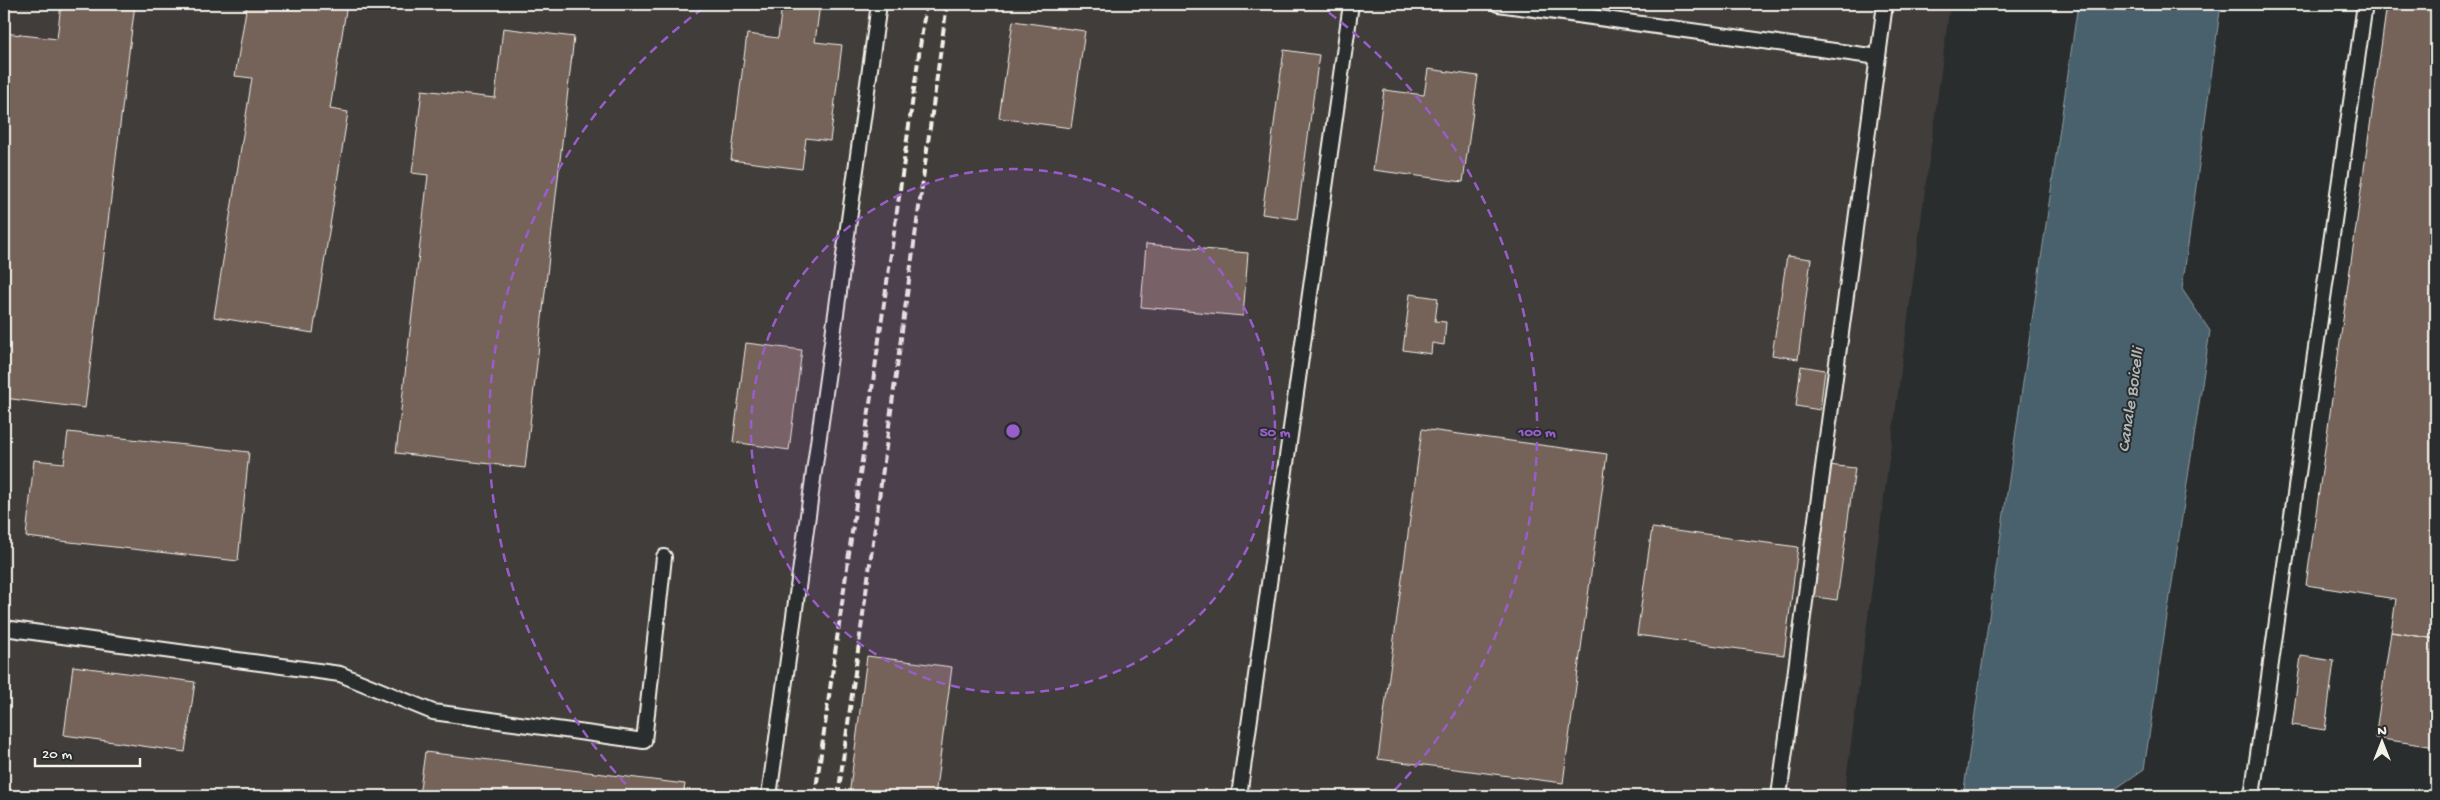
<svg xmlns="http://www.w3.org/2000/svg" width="2440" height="800" font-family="'Gochi Hand',sans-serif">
  <rect width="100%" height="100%" fill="#2a2d2e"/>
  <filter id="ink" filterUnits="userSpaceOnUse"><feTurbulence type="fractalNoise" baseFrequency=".02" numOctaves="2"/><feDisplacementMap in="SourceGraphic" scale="10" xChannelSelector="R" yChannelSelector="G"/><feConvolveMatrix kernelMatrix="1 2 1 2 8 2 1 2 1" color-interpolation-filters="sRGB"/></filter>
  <g filter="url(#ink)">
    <!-- built -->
    <path fill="#403e3b" d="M4 4H1950L1844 796H4Z"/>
    <!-- water -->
    <path fill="#49616d" stroke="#8d9b9e" d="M2078 4H2221L2182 289 2210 331 2144 769 2108 794 2107 796H1963Z"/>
    <!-- building -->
    <path fill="#74645a" stroke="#f4f1e8" d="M61 4H135L85 408 4 398V33L57 39Z
      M247 4H347L330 109 348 112 313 333 214 317 252 78 235 76Z
      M782 4H820L815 42 842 45 830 141 806 138 802 169 731 160 747 34 778 38Z
      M2387 4H2436V639L2391 632 2396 599 2306 585Z
      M1013 21 1085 31 1071 128 999 118Z
      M503 28 574 37 525 468 396 453 428 175 412 173 422 90 495 98Z
      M1284 50 1319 55 1297 219 1262 214Z
      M1428 69 1478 76 1463 182 1373 170 1384 90 1424 95Z
      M1146 244 1248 253 1243 316 1141 307Z
      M1787 256 1811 259 1798 359 1772 355Z
      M1410 294 1438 298 1435 321 1446 322 1444 345 1432 343 1431 354 1403 350Z
      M746 343 802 350 789 450 733 442Z
      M1801 366 1825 370 1820 410 1796 406Z
      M1422 429 1607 454 1563 783 1378 759Z
      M68 432 249 452 238 561 26 537 34 460 64 463Z
      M1828 465 1855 468 1837 600 1809 596Z
      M1652 528 1798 547 1784 655 1637 635Z
      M2391 632 2436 639V747L2375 738Z
      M867 656 952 667 935 796H849Z
      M2301 656 2334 661 2325 730 2292 725Z
      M73 666 195 682 185 752 64 735Z
      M425 752 685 784 683 796H419Z
      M4 791 47 796H4Z"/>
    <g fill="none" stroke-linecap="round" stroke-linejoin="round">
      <!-- lane casing -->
      <g stroke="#f4f1e8" stroke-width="18">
        <path id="lane" d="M1498 4 1878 57
          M4 628 340 674 433 712 644 741 664 557
          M769 796 879 4
          M1239 796 1351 4
          M1779 796 1885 4
          M2252 796 2365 4"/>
      </g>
      <!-- lane -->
      <use href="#lane" stroke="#2a2d2e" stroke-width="14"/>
      <!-- rail -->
      <path stroke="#f4f1e8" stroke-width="4" stroke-dasharray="8 4" stroke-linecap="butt" d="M815 796 926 4
        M838 796 947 4"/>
    </g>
  </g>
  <!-- distance rings -->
  <circle cx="1013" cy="431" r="262" fill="#995dc9" fill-opacity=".12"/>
  <g fill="none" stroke="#995dc9" stroke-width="2.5" stroke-dasharray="9 6">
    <circle cx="1013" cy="431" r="262"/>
    <path d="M636 795A524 524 0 0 1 709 4M1317 4A524 524 0 0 1 1390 795"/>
  </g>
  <g text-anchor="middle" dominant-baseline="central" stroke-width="4" stroke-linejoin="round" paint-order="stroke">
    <!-- water labels -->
    <g font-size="18" font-style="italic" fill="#b0b7b7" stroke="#2a2d2e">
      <text transform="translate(2132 400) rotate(-82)">Canale Boicelli</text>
    </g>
  </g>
  <circle cx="1013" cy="431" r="8" fill="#995dc9" stroke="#2a2d2e" stroke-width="2.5"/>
  <g font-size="15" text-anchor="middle" font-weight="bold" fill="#995dc9" stroke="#2a2d2e" stroke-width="4" stroke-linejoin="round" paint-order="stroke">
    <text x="1275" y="436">50 m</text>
    <text x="1537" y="436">100 m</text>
  </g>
  <!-- margin -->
  <rect width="2440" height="800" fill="none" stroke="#2a2d2e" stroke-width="20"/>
  <rect x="10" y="10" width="2420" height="780" fill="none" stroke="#f4f1e8" stroke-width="2" filter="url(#ink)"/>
  <!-- north arrow -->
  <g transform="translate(2382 742)" stroke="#2a2d2e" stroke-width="4" paint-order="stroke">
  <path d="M0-4L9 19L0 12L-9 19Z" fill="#f4f1e8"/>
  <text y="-8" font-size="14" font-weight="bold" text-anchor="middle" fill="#f4f1e8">N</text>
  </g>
  <!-- scale -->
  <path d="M35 758v8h105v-8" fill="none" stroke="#f4f1e8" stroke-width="2.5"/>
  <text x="42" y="758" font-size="15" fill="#f4f1e8" stroke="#2a2d2e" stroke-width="4" paint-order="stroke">20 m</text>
</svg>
